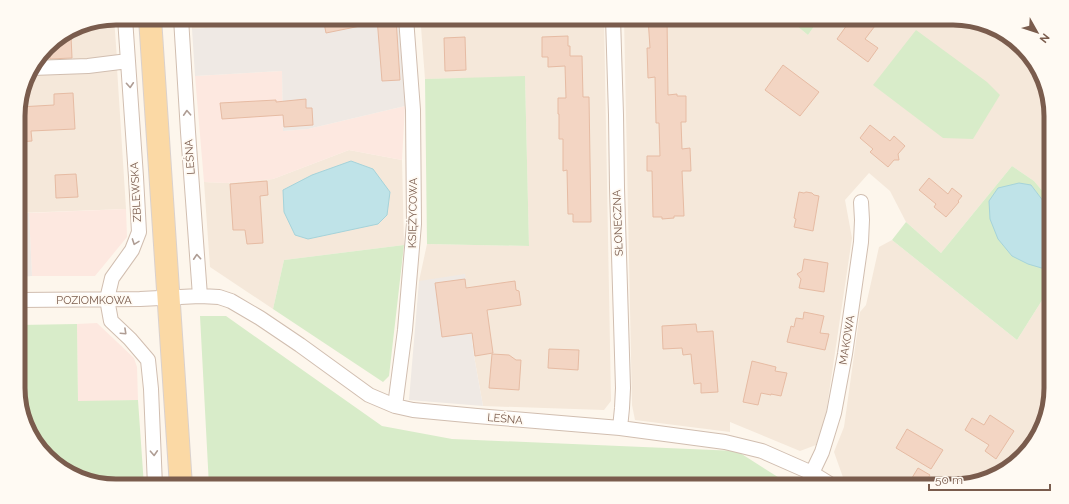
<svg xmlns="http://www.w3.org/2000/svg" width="1069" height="504" font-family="Raleway,sans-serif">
  <rect width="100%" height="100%" fill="#fdf6ec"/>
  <!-- residential -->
  <path fill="#f5e8da" d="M114 18 117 59 36 62 51 42 79 25Z
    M191 18H300V21L192 29Z
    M523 18H604L611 401 604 410 483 406 474 356 472 333 419 281 427 244 529 246 525 77 425 79 421 27 523 25Z
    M624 18H787L808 35 820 18H903L907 21 910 18H953L991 26 1031 56 1050 103V200L1034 181 1012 166 941 253 906 222 890 191 869 173 845 200 852 238 825 420 816 445 800 451 730 422V432L635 420 632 405Z
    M117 68 126 209 18 213V109L28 73Z
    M349 150 402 160 404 245 284 260 273 309 210 267 204 182 227 183 273 179Z
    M892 240 1017 340 1051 286V388L1043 426 1008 469 959 486H849L845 483 834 452 844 427 860 312 866 305 879 247Z
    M19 325H20L24 413 19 401Z"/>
  <!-- commercial -->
  <path fill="#fde8e0" d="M282 71 283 131 308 129 405 106 402 160 349 150 273 179 227 183 204 182 195 76Z
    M126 209 127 237 95 276H32L29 213Z
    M97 323 134 358 137 367 138 400 78 402 77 324Z"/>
  <!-- industrial -->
  <path fill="#efe9e4" d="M300 18H398L405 106 308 129 283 131 282 71 195 76 192 29 300 21Z
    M18 213H29L32 276 19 277Z
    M465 274 474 356 483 406 409 400 419 281Z"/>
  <!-- green -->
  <path fill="#d8ecc9" d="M787 18H820L808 35Z
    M916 30 987 82 1000 95 973 139 943 138 873 85Z
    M525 76 529 246 427 244 425 79Z
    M1012 166 1034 181 1050 200V210L1031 185 1045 269 1051 259V286L1017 340 892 240 906 222 941 253Z
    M404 245 389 376 383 382 273 309 284 260Z
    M200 316H226L382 426 452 439 737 451 792 486H209Z
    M77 324 78 401 138 400 144 486H116L78 478 38 448 24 413 20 325Z"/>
  <!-- water -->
  <path fill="#bfe3e8" stroke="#a5d3da" d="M351 161 373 169 390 192 387 215 378 224 308 239 295 235 284 212 283 190 312 175Z
    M1019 183 1031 185 1050 210 1051 259 1045 269 1028 264 1012 256 998 239 990 219 989 201 998 188Z"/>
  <!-- building -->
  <path fill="#f3d5c3" stroke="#e6bba3" d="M323 18H369L370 24 326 33Z
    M377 18H396L400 80 382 81Z
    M648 18H667L668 95 677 94V96H686V122H681L682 149 690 148 691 171H682L684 216H674V218L662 219V217H653L652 171H647V156H660L659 123H656L655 77 648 78 647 48H650Z
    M852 18H881L865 39 878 48 868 62 837 39Z
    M61 36H71L72 58 50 59V44Z
    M568 36V46H570V56H582L583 97H589L591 222H573V214H568L567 170 563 171V139H559V114H558V98H566L565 66 548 67V57H542V37Z
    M465 37 466 70 445 71 444 38Z
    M783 65 819 92 800 116 765 90Z
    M73 93 75 129 31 131 32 141 18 142 19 107 54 105V94Z
    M306 99V108H312L313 125 284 127 283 115 222 119 220 103 276 100V102Z
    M870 125 890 141 894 136 905 146 898 154 899 160H894L888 167 870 152 873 149 860 138Z
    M76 174 78 197 56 198 55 175Z
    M929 178 948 194 952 188 962 196 958 201 959 202 946 217 934 207 936 204 919 190Z
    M267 181 268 195 260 196 263 243 247 244 245 230H233L230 184Z
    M799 192 804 193 806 192 812 193 814 195 819 196 813 231 794 227 796 219 794 218Z
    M804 259 828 263 824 292 799 288 801 279 797 274 802 271Z
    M465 279 466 288 515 281 516 290 519 291 521 305 487 310 493 353 475 356 472 333 442 337 435 283Z
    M804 312 824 316 820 333 829 334 825 350 787 342 791 326 794 327 796 318 803 319Z
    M696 324 697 332 713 331 718 392 701 393V383L694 384 691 354 683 355 682 348 663 349 662 326Z
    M549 349 579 350 578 370 548 368Z
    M492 354 509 355 516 360H521L519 390 489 388Z
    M752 361 776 367 775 371 787 373 781 396 771 394V395L761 393 758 405 743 402Z
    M990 415 1014 431 996 459 985 451 989 445 965 430 972 418 984 425Z
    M907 429 943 450 931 469 896 448Z
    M918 468 930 475 923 486H907Z"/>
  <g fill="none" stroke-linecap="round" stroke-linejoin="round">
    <!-- street casing -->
    <g stroke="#d1beb0" stroke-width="16">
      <path id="street" d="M125 18 136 177 139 232 132 250 112 278 107 299 111 321 130 339 148 360 151 389 155 486
        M181 18 188 132 200 296
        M613 18 616 115 617 188 623 388 622 408 620 428
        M32 68 88 66 128 61
        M19 300 140 299 200 296 219 297 231 301 260 318 300 345 369 395 395 406 413 410 477 416 620 428 725 442 762 451 812 473 833 486
        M395 406 405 330 414 224 413 110 406 18
        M812 473 822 452 834 413 845 354 861 242 862 220 861 202"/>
    </g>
    <!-- primary casing -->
    <g stroke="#dad1cd" stroke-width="24">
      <path id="primary" d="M150 18 181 486"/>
    </g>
    <!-- street -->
    <use href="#street" stroke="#fff" stroke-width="14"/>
    <!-- primary -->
    <use href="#primary" stroke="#fbd9a5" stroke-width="22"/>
  </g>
  <!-- one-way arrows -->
  <defs><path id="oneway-chevron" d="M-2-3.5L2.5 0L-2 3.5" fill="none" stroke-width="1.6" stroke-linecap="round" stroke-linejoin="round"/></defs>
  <g stroke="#af9d94">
    <use href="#oneway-chevron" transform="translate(130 85) rotate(86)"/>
    <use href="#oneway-chevron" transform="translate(187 113) rotate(-93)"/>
    <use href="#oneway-chevron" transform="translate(135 242) rotate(110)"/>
    <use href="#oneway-chevron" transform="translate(197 257) rotate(-94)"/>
    <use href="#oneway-chevron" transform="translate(124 332) rotate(43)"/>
    <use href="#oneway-chevron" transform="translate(154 453) rotate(87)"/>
  </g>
  <g text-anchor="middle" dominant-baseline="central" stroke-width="3.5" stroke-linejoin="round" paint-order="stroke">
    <!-- street labels -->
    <g font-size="11" fill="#7a5c4d" stroke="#fffaf3">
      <text transform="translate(190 157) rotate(-94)">LEŚNA</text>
      <text transform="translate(136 192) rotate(-93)">ZBLEWSKA</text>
      <text transform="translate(413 213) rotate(-89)">KSIĘŻYCOWA</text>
      <text transform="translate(618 223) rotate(-92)">SŁONECZNA</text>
      <text x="94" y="300">POZIOMKOWA</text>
      <text transform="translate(847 340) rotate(-81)">MAKOWA</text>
      <text transform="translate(505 419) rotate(5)">LEŚNA</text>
    </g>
  </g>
  <!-- crop -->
  <path d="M0 0H1069V504H0ZM116 25H953A91 91 0 0 1 1044 116V388A91 91 0 0 1 953 479H116A91 91 0 0 1 25 388V116A91 91 0 0 1 116 25Z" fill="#fffaf3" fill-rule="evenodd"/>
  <path fill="none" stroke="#7a5c4d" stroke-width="5" d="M116 25H953A91 91 0 0 1 1044 116V388A91 91 0 0 1 953 479H116A91 91 0 0 1 25 388V116A91 91 0 0 1 116 25Z"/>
  <!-- north arrow -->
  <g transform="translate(1037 32) rotate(129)" stroke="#fffaf3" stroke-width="3" paint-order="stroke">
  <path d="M0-3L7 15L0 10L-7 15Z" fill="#7a5c4d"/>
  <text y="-6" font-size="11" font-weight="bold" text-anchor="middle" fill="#7a5c4d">N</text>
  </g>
  <!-- scale -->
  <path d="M929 484v6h121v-6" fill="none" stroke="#7a5c4d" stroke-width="2"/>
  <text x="935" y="484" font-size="12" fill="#7a5c4d" stroke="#fffaf3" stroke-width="3" paint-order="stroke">50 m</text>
</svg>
